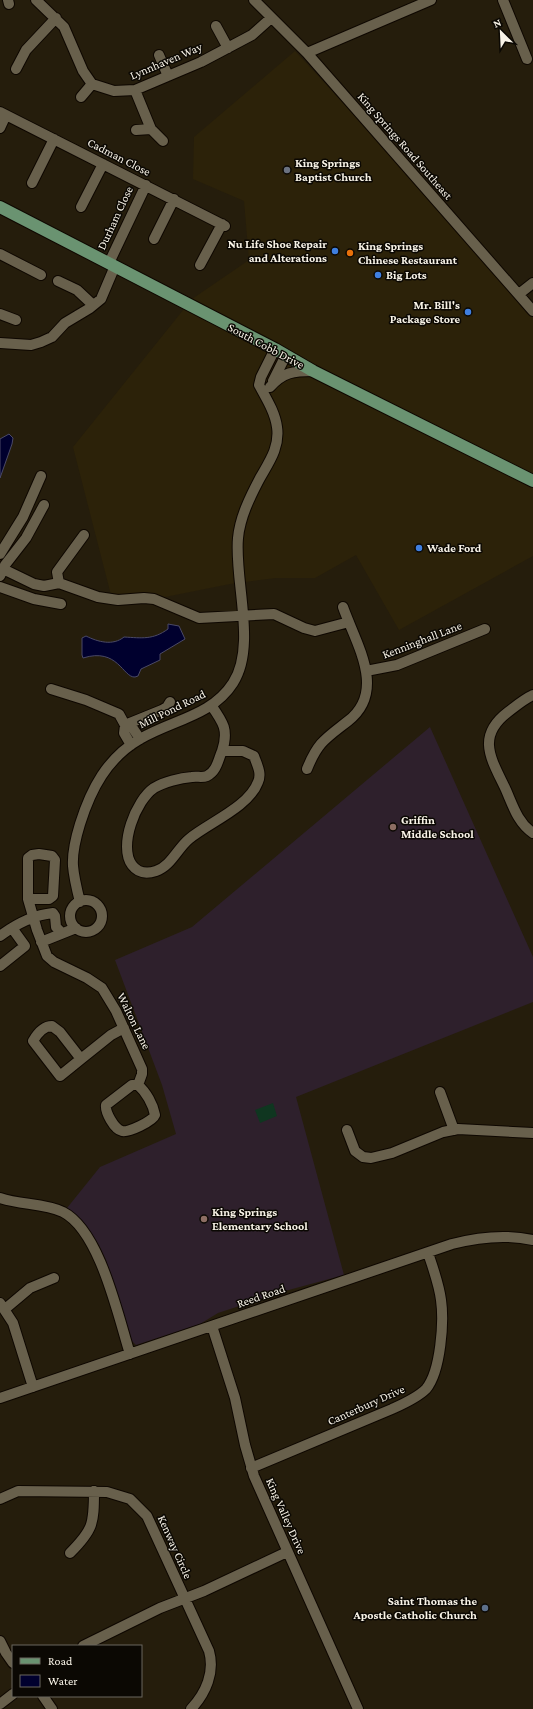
<svg xmlns="http://www.w3.org/2000/svg" width="533" height="1709" font-family="'Crimson Pro',serif">
  <rect width="100%" height="100%" fill="#251d0c"/>
  <!-- built -->
  <path fill="#2c2209" d="M295 51 384 147 533 315V556L399 630 356 555 315 578H276L230 584 150 600 111 595 73 447 192 299 249 260 244 201 193 179 194 137Z"/>
  <!-- education -->
  <path fill="#2e202c" d="M430 727 533 957V1002L296 1097 344 1275 285 1291 218 1313 200 1324 136 1345 132 1341 106 1260 99 1245 89 1230 67 1208 100 1167 176 1134 162 1085 115 960 192 927Z"/>
  <!-- green -->
  <path fill="#0f3620" d="M273 1103 277 1116 260 1123 255 1110Z"/>
  <!-- water -->
  <path fill="#00002e" stroke="#4a4966" d="M9 434 13 438 12 444 0 478V439Z
    M168 624 179 626 185 639 160 654V660L141 669 138 676 135 677C123 678 118 647 83 658L82 655V638L86 636C98 642 113 646 124 637 142 638 153 640 168 629Z"/>
  <g fill="none" stroke-linecap="round" stroke-linejoin="round">
    <!-- minor casing -->
    <g stroke="#0e0700" stroke-width="12">
      <path id="minor" d="M8 0 9 4
        M36 0 64 27 83 71 92 84 114 91 135 90 201 62 252 35 271 18
        M254 0 307 53 533 311
        M503 0 527 59
        M216 26 228 48
        M307 53 431 0
        M159 55 168 76
        M16 69 26 50 56 18
        M135 90 151 129 163 141
        M81 97 92 84
        M0 112 225 226
        M0 128 6 115
        M136 130 151 129
        M32 183 54 139
        M81 207 103 164
        M154 239 174 199
        M0 254 41 275
        M109 263 146 185
        M200 265 222 224
        M58 281 77 290 93 305
        M519 294 533 283
        M0 314 16 320
        M0 343 31 345 41 342 52 337 65 323 90 308 101 299 115 266
        M273 381 286 355
        M270 387C283 372 294 371 313 371
        M0 554 23 517 41 476
        M3 569 34 584 44 586 59 583 98 597 118 600 144 598 154 599 199 618 274 614 304 628 315 631 349 622
        M0 576 5 565 26 538 44 505
        M59 583 57 572 84 535
        M0 587 34 599 61 604
        M366 671 397 665 485 629
        M51 689 86 700 119 714 125 725 132 727 140 739
        M533 695C524 699 516 706 508 712 475 737 492 760 506 790 513 806 518 823 533 833
        M211 705C223 722 229 730 222 751
        M125 725 162 710 167 707 170 702
        M125 725 124 733 131 745
        M222 751H243L254 756C257 765 262 773 258 782 249 807 208 823 189 839 177 849 171 866 156 871 147 874 138 873 132 865 118 846 136 800 154 788 164 782 180 778 192 777 197 776 202 778 207 776 217 771 218 760 222 751Z
        M307 769C318 742 325 739 348 721 387 691 356 644 343 607
        M39 854 52 856 55 860 53 896 49 899H28V858L32 855Z
        M28 899 37 930 47 956 54 962 87 978 102 988 116 1011 142 1069V1074L138 1085
        M70 916a16 16 0 1 1 32 0a16 16 0 1 1-32 0Z
        M80 902C77 890 74 878 73 866 72 851 76 837 80 824 91 789 107 758 140 739 172 720 212 716 233 683 257 646 234 580 238 538 240 517 250 497 260 478 269 462 280 447 277 427 275 412 266 398 259 385L261 377 275 349
        M55 916 56 927 62 933
        M0 936C16 924 33 915 53 913L55 916
        M41 942 76 928
        M0 966 25 946 12 928
        M52 1026 60 1032 81 1059 60 1076 33 1041C37 1034 44 1026 52 1026Z
        M81 1059 111 1035 124 1028
        M132 1085H138C146 1092 153 1104 155 1115 153 1121 128 1133 122 1131 114 1129 105 1112 106 1105Z
        M440 1092 454 1130
        M347 1130 355 1151 363 1157 371 1158 392 1153 443 1132 458 1129 533 1133
        M0 1198C20 1205 44 1203 63 1212 100 1231 118 1316 130 1354
        M0 1303 13 1323 33 1387
        M5 1309 30 1288 54 1278
        M212 1326 235 1398 245 1445 254 1476 358 1709
        M0 1398 452 1244C479 1237 505 1234 533 1240
        M251 1468 392 1409C403 1404 417 1398 426 1389 441 1371 444 1321 441 1300 439 1284 433 1268 428 1253
        M0 1499 18 1491 107 1492 130 1499 147 1516 209 1651C215 1672 206 1693 191 1709
        M70 1553C93 1530 94 1524 94 1491
        M0 1641 6 1653 13 1663
        M83 1646 160 1608 204 1591 287 1552
        M43 1696 52 1709
        M0 1704 13 1694"/>
    </g>
    <!-- major casing -->
    <g stroke="#0e0700" stroke-width="14">
      <path id="major" d="M0 207 275 349 313 371 533 481"/>
    </g>
    <!-- minor -->
    <use href="#minor" stroke="#68604c" stroke-width="10"/>
    <!-- major -->
    <use href="#major" stroke="#6a9371" stroke-width="12"/>
  </g>
  <!-- markers -->
  <circle fill="#6b7280" stroke="#0b0803" stroke-width="1.5" cx="287" cy="170" r="4"/>
  <g fill="#3f7fe0" stroke="#0b0803" stroke-width="1.5">
    <circle cx="335" cy="251" r="4"/>
    <circle cx="378" cy="275" r="4"/>
    <circle cx="468" cy="312" r="4"/>
    <circle cx="419" cy="548" r="4"/>
  </g>
  <circle fill="#e8710a" stroke="#0b0803" stroke-width="1.5" cx="350" cy="253" r="4"/>
  <g fill="#8d6e63" stroke="#0b0803" stroke-width="1.5">
    <circle cx="393" cy="827" r="4"/>
    <circle cx="204" cy="1219" r="4"/>
  </g>
  <circle fill="#5c6f8a" stroke="#0b0803" stroke-width="1.5" cx="485" cy="1608" r="4"/>
  <g text-anchor="middle" dominant-baseline="central" stroke-width="3" stroke-linejoin="round" paint-order="stroke">
    <!-- street labels -->
    <g font-size="12" fill="#f8f3e7" stroke="#0b0803">
      <text transform="translate(166 61) rotate(-23)">Lynnhaven Way</text>
      <text transform="translate(405 146) rotate(49)">King Springs Road Southeast</text>
      <text transform="translate(119 157) rotate(27)">Cadman Close</text>
      <text transform="translate(115 218) rotate(-65)">Durham Close</text>
      <text transform="translate(266 346) rotate(28)">South Cobb Drive</text>
      <text transform="translate(422 640) rotate(-21)">Kenninghall Lane</text>
      <text transform="translate(172 709) rotate(-26)">Mill Pond Road</text>
      <text transform="translate(134 1021) rotate(64)">Walton Lane</text>
      <text transform="translate(261 1296) rotate(-19)">Reed Road</text>
      <text transform="translate(366 1405) rotate(-24)">Canterbury Drive</text>
      <text transform="translate(286 1516) rotate(66)">King Valley Drive</text>
      <text transform="translate(175 1547) rotate(66)">Kenway Circle</text>
    </g>
    <!-- poi labels -->
    <g font-size="12" font-weight="bold" fill="#f8f3e7" stroke="#0b0803" text-anchor="start">
      <text x="295" y="163">King Springs<tspan x="295" dy="14">Baptist Church</tspan></text>
      <text x="327" y="244" text-anchor="end">Nu Life Shoe Repair<tspan x="327" dy="14">and Alterations</tspan></text>
      <text x="358" y="246">King Springs<tspan x="358" dy="14">Chinese Restaurant</tspan></text>
      <text x="386" y="275">Big Lots</text>
      <text x="460" y="305" text-anchor="end">Mr. Bill's<tspan x="460" dy="14">Package Store</tspan></text>
      <text x="427" y="548">Wade Ford</text>
      <text x="401" y="820">Griffin<tspan x="401" dy="14">Middle School</tspan></text>
      <text x="212" y="1212">King Springs<tspan x="212" dy="14">Elementary School</tspan></text>
      <text x="477" y="1601" text-anchor="end">Saint Thomas the<tspan x="477" dy="14">Apostle Catholic Church</tspan></text>
    </g>
  </g>
  <!-- legend -->
  <rect x="12" y="1645" width="130" height="52" fill="#0b0803" stroke="#6a665e"/>
  <rect x="20" y="1658" width="20" height="6" fill="#6a9371" stroke="#6a665e"/>
  <text x="48" y="1665" font-size="12" fill="#f8f3e7">Road</text>
  <rect x="20" y="1675" width="20" height="12" fill="#00002e" stroke="#6a665e"/>
  <text x="48" y="1685" font-size="12" fill="#f8f3e7">Water</text>
  <!-- north arrow -->
  <g transform="translate(501 32) rotate(336)" stroke="#0b0803" stroke-width="3" paint-order="stroke">
  <path d="M0-3L7 15L0 10L-7 15Z" fill="#f8f3e7"/>
  <text y="-6" font-size="11" font-weight="bold" text-anchor="middle" fill="#f8f3e7">N</text>
  </g>
</svg>
